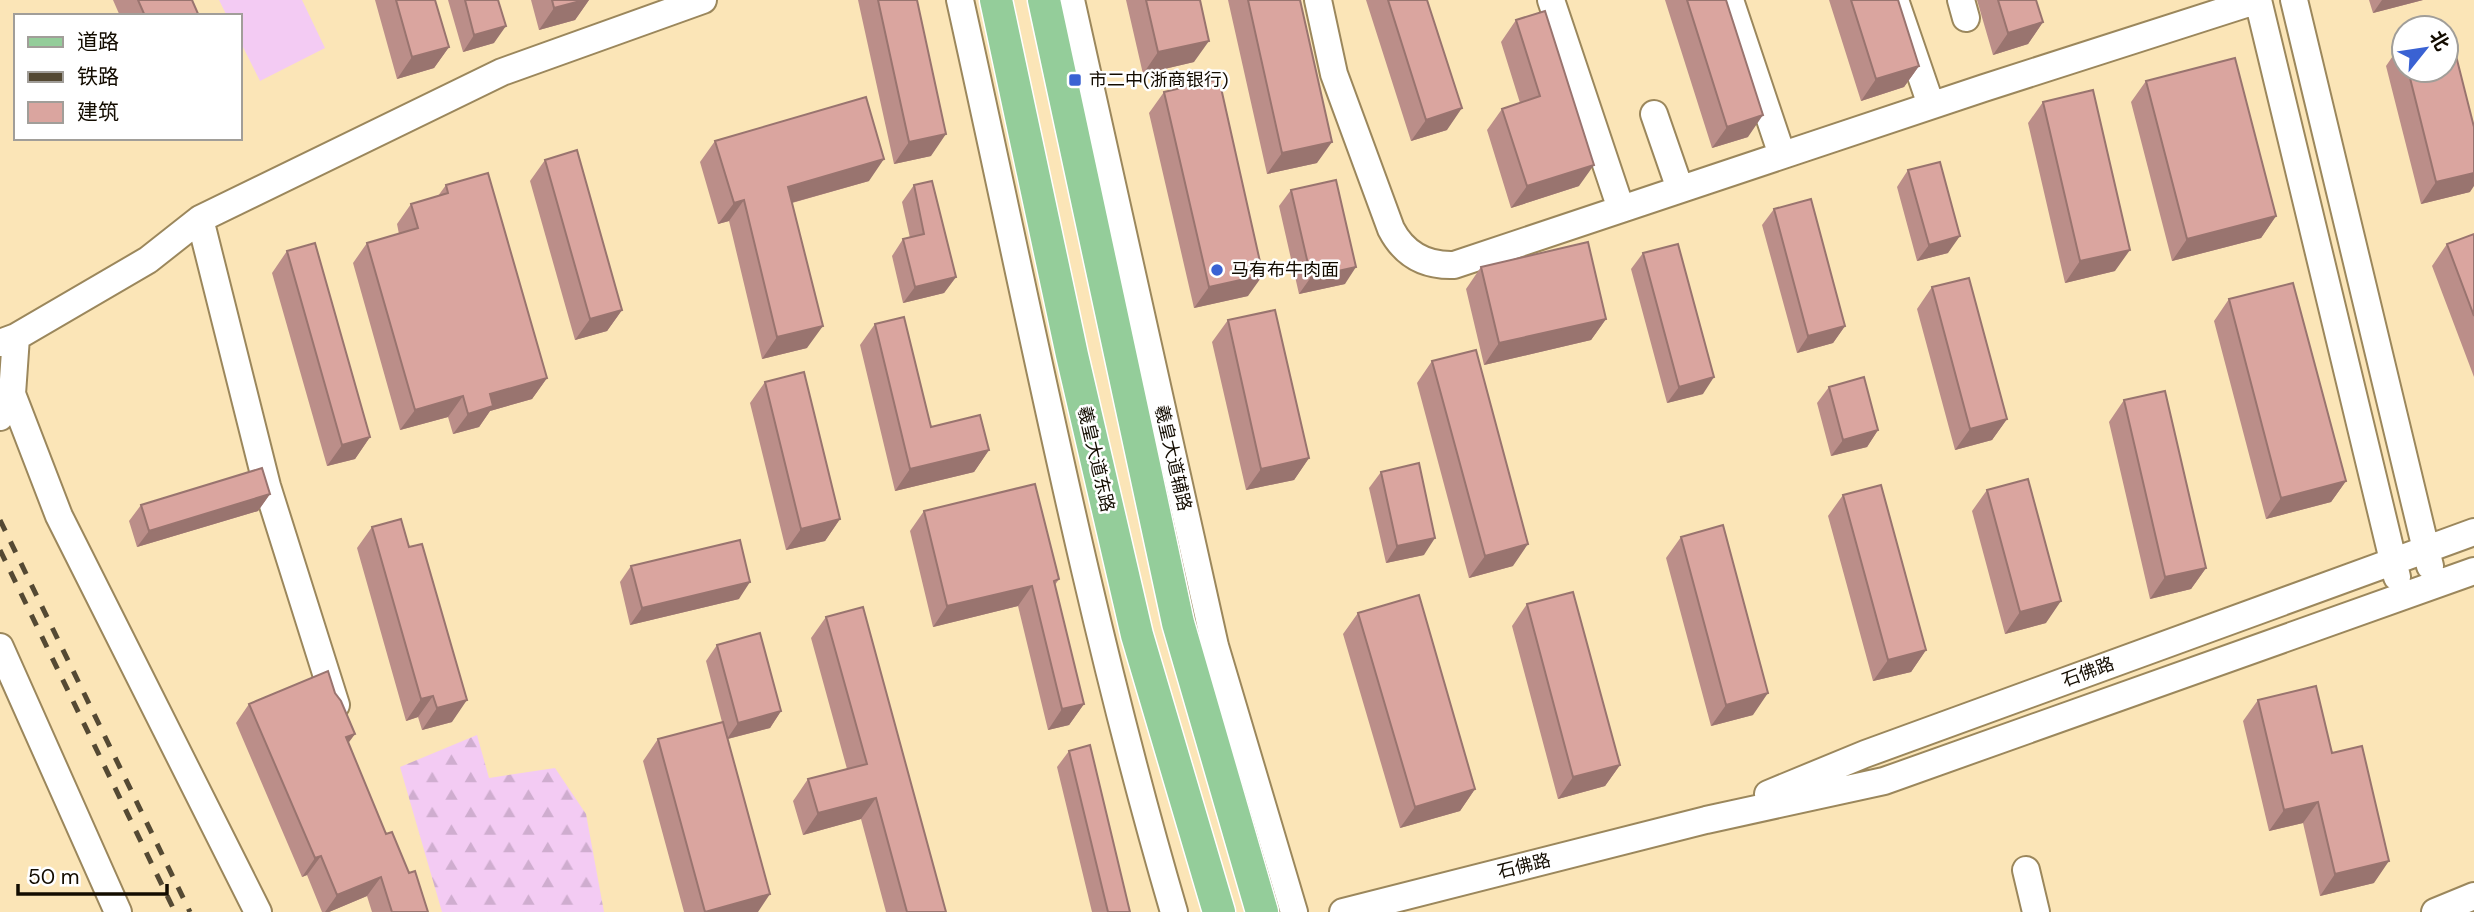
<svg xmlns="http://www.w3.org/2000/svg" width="2474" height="912" font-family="'DM Sans','Noto Sans SC',sans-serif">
  <defs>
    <pattern id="forest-firs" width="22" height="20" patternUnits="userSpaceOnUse" patternTransform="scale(1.75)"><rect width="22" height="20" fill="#f3cbf3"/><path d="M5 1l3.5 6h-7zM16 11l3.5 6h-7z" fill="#cfadcf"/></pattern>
  </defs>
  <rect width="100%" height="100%" fill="#fbe5b7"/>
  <!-- forest -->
  <path fill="url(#forest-firs)" d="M477 735 489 778 555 768 586 814 604 912H442L400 767Z"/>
  <!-- pitch -->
  <path fill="#f3cbf3" d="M219 0H302L325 48 260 81 240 41V16H227Z"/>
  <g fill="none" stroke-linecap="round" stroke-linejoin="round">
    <!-- minor casing -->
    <g stroke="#9b875c" stroke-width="30">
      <path id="minor" d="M960 0C1028 305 1086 612 1174 912
        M1071 0 1215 646 1294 912
        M1318 0 1334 74 1391 229C1404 254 1425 266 1454 265L1984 88 2258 0
        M1551 0 1621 209
        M1730 0 1782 155
        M1895 0 1931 105
        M1961 0 1966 18
        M2258 0 2397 577
        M2294 0 2430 566
        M1654 114 1680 189
        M0 343 16 337 148 260 200 219
        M12 394 59 516 258 912
        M0 417 12 394 16 337
        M0 647 118 912
        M336 705 267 486 200 219 502 72 703 0
        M1768 794 1865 754 2474 532
        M2026 870 2036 912
        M1343 912 1706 820 1884 781 2474 571
        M2435 912 2474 896"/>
    </g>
    <!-- major casing -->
    <g stroke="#fff" stroke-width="35">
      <path id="major" d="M996 0 1072 355 1137 635 1219 912
        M1044 0 1178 623 1262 912"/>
    </g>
    <!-- minor -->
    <use href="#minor" stroke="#fff" stroke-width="26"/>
    <!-- major -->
    <use href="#major" stroke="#94cd9a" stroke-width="32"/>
    <!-- rail -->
    <path stroke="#544933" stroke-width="5" stroke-dasharray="12 12" stroke-linecap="butt" d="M0 520 190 912
      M0 550 175 912"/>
  </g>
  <!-- wall -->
  <path fill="#bb8e89" d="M113 0H192L199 16H120Z
    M375 0H435L449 47 434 68 397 79Z
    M448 0H498L494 43 463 52Z
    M531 0H589L575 20 539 30Z
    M858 0H917L931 156 894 164Z
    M1126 0H1200L1194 62 1143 74Z
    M1228 0H1300L1317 163 1267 174Z
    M1366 0H1427L1447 130 1411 141Z
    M1665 0H1726L1748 137 1712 148Z
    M1829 0H1898L1919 66 1904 87 1861 101Z
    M1977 0H2036L2043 22 2028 44 1993 55Z
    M2369 0H2423L2373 13Z
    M1516 20 1579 186 1511 208 1487 130 1502 109 1520 103 1501 42Z
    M2401 44H2404V70H2446L2470 192 2421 204 2386 66Z
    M2146 81 2276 216 2261 238 2172 261 2131 102Z
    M1164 92 1248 296 1194 308 1149 113Z
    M2043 102 2115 271 2065 283 2028 123Z
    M715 141 869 181 792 203 807 348 762 359 729 221 718 224 700 162Z
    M545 160 622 310 607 331 575 340 530 181Z
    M1908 170 1948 253 1917 261 1897 187Z
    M446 185 547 378 532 399 490 411 479 427 453 434 448 417 400 430 353 263 367 243 399 234 397 224 411 204 438 196Z
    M914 185 956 277 944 293 903 303 892 256 903 239 910 238 902 202Z
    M1291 190 1345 284 1299 294 1279 206Z
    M1774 209 1845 326 1833 343 1797 353 1762 225Z
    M2474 234V377L2432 266 2447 244Z
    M287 251 370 437 355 459 327 466 272 273Z
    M1643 253 1703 394 1667 403 1631 269Z
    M1481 267 1606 319 1591 340 1484 365 1466 289Z
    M1932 287 2007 419 1992 440 1955 450 1917 309Z
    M2229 299 2346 481 2331 502 2266 519 2214 321Z
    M1228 320 1309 458 1294 480 1246 490 1212 342Z
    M875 324 931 427 989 450 974 472 895 491 860 345Z
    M1432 361 1513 566 1469 578 1417 383Z
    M765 382 840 519 825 541 786 550 750 403Z
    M1829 387 1878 430 1867 447 1831 456 1817 403Z
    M2124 400 2206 568 2191 589 2150 599 2109 422Z
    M1381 472 1424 555 1386 563 1369 488Z
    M1987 490 2046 623 2005 634 1972 511Z
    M270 494 258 511 137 547 129 521 141 505Z
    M1843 495 1926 650 1911 672 1873 681 1828 516Z
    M924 511 1059 579 1055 585 1084 704 1069 725 1048 730 1018 606 933 627 910 531Z
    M372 527 452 722 422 730 418 717 406 721 357 548Z
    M1681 537 1753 715 1711 726 1666 558Z
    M631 566 739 599 630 625 620 582Z
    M1527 604 1620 765 1605 786 1558 799 1512 626Z
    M1358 613 1475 789 1460 811 1400 828 1343 634Z
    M826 617 946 912H886L861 819 803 835 793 801 808 779 847 769 811 638Z
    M717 645 781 711 770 728 728 739 758 912H684L643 761 658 739 722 722 706 661Z
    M335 693 355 734 348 742 386 834 409 873 428 912H372L367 896 329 912H322L307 875 302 877 236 723 249 704Z
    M2258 700 2332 753 2374 883 2320 896 2303 823 2269 831 2243 721Z
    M1069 751 1130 912H1092L1057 767Z"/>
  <!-- shaded-wall -->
  <path fill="#99746f" d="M584 0H589L575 20 539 30 554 8Z
    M2382 0H2423L2373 13Z
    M2043 22 2028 44 1993 55 2008 33Z
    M506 26 494 43 463 52 474 35Z
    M1209 41 1194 62 1143 74 1158 52Z
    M449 47 434 68 397 79 412 57Z
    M1919 66 1904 87 1861 101 1876 79Z
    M1462 108 1447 130 1411 141 1426 120Z
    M1763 115 1748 137 1712 148 1727 127Z
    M946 134 931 156 894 164 909 142Z
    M1332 142 1317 163 1267 174 1282 153Z
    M884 159 869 181 773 208 788 187Z
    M1594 165 1579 186 1511 208 1527 186Z
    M2474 173V186L2470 192 2421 204 2436 182Z
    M744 200 729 221 718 224 734 203Z
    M2276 216 2261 238 2172 261 2187 239Z
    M1960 236 1948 253 1917 261 1929 245Z
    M2130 250 2115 271 2065 283 2080 261Z
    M1356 267 1345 284 1299 294 1311 277Z
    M1263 275 1248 296 1194 308 1209 287Z
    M956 277 944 293 903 303 915 287Z
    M622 310 607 331 575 340 590 319Z
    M1606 319 1591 340 1484 365 1499 343Z
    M823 326 807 348 762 359 777 337Z
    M1845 326 1833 343 1797 353 1808 336Z
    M1714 377 1703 394 1667 403 1679 387Z
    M547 378 532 399 490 411 479 427 453 434 468 414 490 394Z
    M463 396 448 417 400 430 415 410Z
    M2007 419 1992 440 1955 450 1970 429Z
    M1878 430 1867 447 1831 456 1843 440Z
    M370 437 355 459 327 466 342 445Z
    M989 450 974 472 895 491 910 469Z
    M1309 458 1294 480 1246 490 1261 469Z
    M2346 481 2331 502 2266 519 2281 498Z
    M270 494 258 511 137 547 149 531Z
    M840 519 825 541 786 550 801 529Z
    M1435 538 1424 555 1386 563 1397 546Z
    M1528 544 1513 566 1469 578 1485 556Z
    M2206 568 2191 589 2150 599 2165 577Z
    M750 582 739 599 630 625 642 608Z
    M1032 586 1018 606 933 627 947 606Z
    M2061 601 2046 623 2005 634 2020 612Z
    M1926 650 1911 672 1873 681 1888 660Z
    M1768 693 1753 715 1711 726 1726 705Z
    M433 696 418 717 406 721 421 699Z
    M467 700 452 722 422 730 437 708Z
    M1084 704 1069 725 1048 730 1062 709Z
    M781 711 770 728 727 739 738 723Z
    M355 734 341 753 346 737Z
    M1620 765 1605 786 1558 799 1573 777Z
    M1475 789 1460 811 1400 828 1415 807Z
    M876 798 861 819 803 835 818 813Z
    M2318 802 2303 823 2269 831 2284 810Z
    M321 856 307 875 302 877 315 858Z
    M2389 861 2374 883 2320 896 2335 874Z
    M381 877 367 896 329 912H325L337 895Z
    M770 894 758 912H705Z"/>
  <!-- building -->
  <path fill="#daa59f" stroke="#99746f" stroke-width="2" d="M138 0H192L199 16H145Z
    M396 0H435L449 47 412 57Z
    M465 0H498L506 26 474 35Z
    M552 0H584L554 8Z
    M878 0H917L946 134 909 142Z
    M1146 0H1200L1209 41 1158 52Z
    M1248 0H1300L1332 142 1282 153Z
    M1388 0H1427L1462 108 1426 120Z
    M1687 0H1726L1763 115 1727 127Z
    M1851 0H1898L1919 66 1876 79Z
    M1998 0H2036L2043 22 2008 33Z
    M1545 11 1594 165 1527 186 1502 109 1540 96 1516 20Z
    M2450 32 2474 127V173L2436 182 2408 70H2446V33Z
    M2401 44H2404V56Z
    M2235 58 2276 216 2187 239 2146 81Z
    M1219 79 1263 275 1209 287 1164 92Z
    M2093 90 2130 250 2080 261 2043 102Z
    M866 97 884 159 788 187 823 326 777 337 744 200 734 203 715 141Z
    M577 150 622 310 590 319 545 160Z
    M1940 162 1960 236 1929 245 1908 170Z
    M488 173 547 378 490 394 493 406 468 414 463 396 415 410 367 243 418 228 411 204 448 193 446 185Z
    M1336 180 1356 267 1311 277 1291 190Z
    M932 181 956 277 915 287 903 239 924 234 914 185Z
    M1811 199 1845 326 1808 336 1774 209Z
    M2474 234V316L2447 244Z
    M1588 242 1606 319 1499 343 1481 267Z
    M315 243 370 437 342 445 287 251Z
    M1678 244 1714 377 1679 387 1643 253Z
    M1969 278 2007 419 1970 429 1932 287Z
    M2293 283 2346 481 2281 498 2229 299Z
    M1275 310 1309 458 1261 469 1228 320Z
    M904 317 931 427 980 415 989 450 910 469 875 324Z
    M1476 350 1528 544 1485 556 1432 361Z
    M804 372 840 519 801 529 765 382Z
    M1864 377 1878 430 1843 440 1829 387Z
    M2165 391 2206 568 2165 577 2124 400Z
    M1419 463 1435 538 1397 546 1381 472Z
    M262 468 270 494 149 531 141 505Z
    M2028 479 2061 601 2020 612 1987 490Z
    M1035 484 1059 579 1054 581 1084 704 1062 709 1032 586 947 606 924 511Z
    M1881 485 1926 650 1888 660 1843 495Z
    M401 519 409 547 422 544 467 700 437 708 433 696 421 699 372 527Z
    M1723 525 1768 693 1726 705 1681 537Z
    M740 540 750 582 642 608 631 566Z
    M1573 592 1620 765 1573 777 1527 604Z
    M1419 595 1475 789 1415 807 1358 613Z
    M863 607 946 912H907L876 798 818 813 808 779 867 764 826 617Z
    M760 633 781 711 738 723 717 645Z
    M328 671 335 693 341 701 355 734 346 737 386 834 392 832 409 873 415 871 428 912H392L381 877 337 895 321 856 315 858 249 704Z
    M2316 686 2332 753 2362 746 2389 861 2335 874 2318 802 2284 810 2258 700Z
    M723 722 770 894 705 912 658 739Z
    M1090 745 1130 912H1108L1069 751Z"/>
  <!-- markers -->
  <g fill="#3a62d3" stroke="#fff" stroke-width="2.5">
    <rect x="1068" y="73" width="14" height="14" rx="3.5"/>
    <circle cx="1217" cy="270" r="7"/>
  </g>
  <g text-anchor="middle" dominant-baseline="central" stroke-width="5" stroke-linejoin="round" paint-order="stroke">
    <!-- poi labels -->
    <g font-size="18" fill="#130c00" stroke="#fff" text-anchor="start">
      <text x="1089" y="80">市二中(浙商银行)</text>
      <text x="1231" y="270">马有布牛肉面</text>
    </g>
    <!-- street labels -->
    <g font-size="18" fill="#130c00" stroke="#fff">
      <text transform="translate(1173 458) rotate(77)">羲皇大道辅路</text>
      <text transform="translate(1096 459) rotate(77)">羲皇大道东路</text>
      <text transform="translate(2088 672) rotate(-20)">石佛路</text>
      <text transform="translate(1524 866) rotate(-14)">石佛路</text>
    </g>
  </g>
  <!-- legend -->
  <rect x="14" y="14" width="228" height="126" fill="#ffffff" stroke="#a19e99" stroke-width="2"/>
  <rect x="28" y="37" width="35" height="10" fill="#94cd9a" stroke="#a19e99" stroke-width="2"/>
  <text x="77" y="49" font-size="21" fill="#130c00">道路</text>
  <rect x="28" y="72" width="35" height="10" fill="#544933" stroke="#a19e99" stroke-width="2"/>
  <text x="77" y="84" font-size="21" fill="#130c00">铁路</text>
  <rect x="28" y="102" width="35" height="21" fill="#daa59f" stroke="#a19e99" stroke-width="2"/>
  <text x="77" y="119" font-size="21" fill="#130c00">建筑</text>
  <!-- north arrow -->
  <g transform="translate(2425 49) rotate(60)"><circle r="33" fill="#ffffff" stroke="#a19e99" stroke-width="2"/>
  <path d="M0-5L12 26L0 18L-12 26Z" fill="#3a62d3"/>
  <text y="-10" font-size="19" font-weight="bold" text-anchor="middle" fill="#130c00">北</text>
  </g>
  <!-- scale -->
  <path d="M18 884v10h149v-10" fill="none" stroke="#130c00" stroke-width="3.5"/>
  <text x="28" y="884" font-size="21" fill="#130c00" stroke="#ffffff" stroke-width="5" paint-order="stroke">50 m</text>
</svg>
